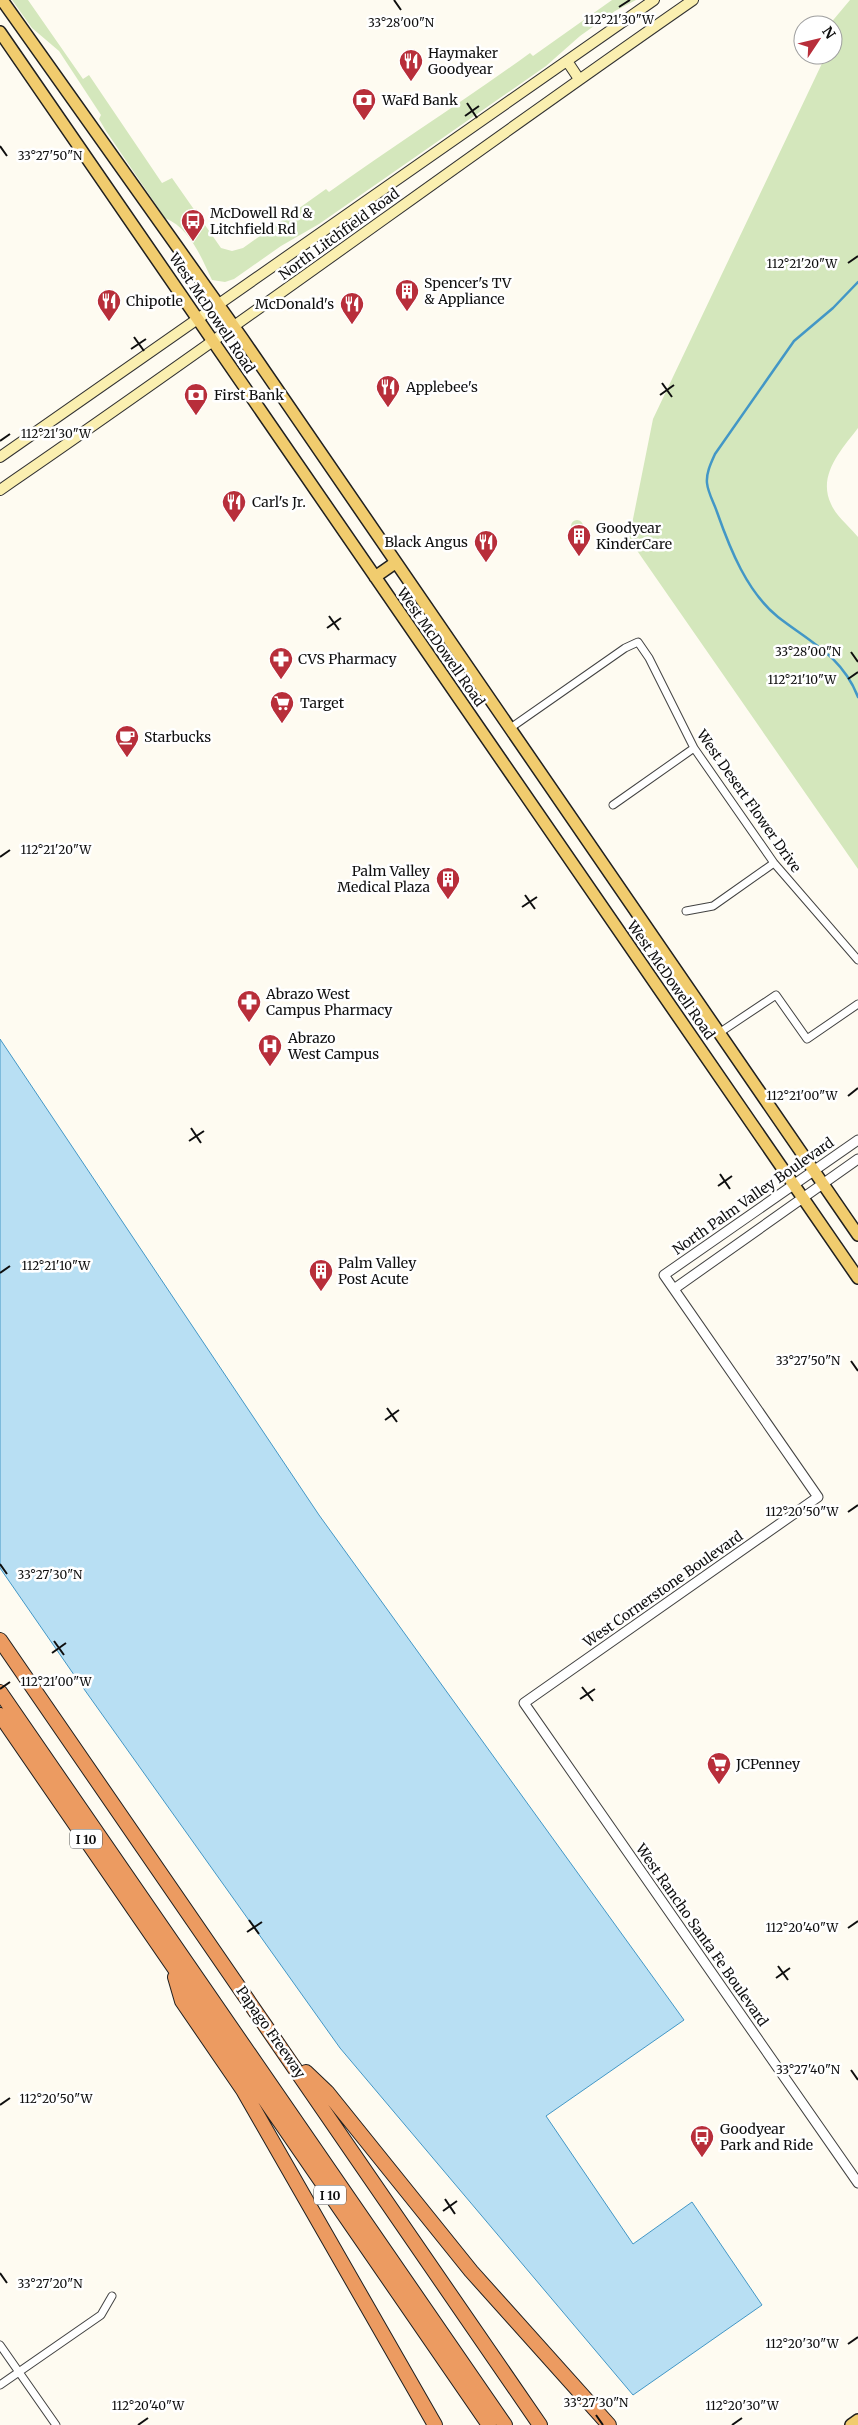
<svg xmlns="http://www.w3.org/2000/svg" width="858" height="2425" font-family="Merriweather,serif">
  <rect width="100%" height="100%" fill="#fefbf1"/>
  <!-- green -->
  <path fill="#d4e7bc" d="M12 0H28L83 79 89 75 162 183 172 178 221 248 232 251 243 248 326 189 329 192C396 144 464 101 530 53L533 56 612 0H636L615 11 580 36 546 66 319 224 281 246 234 279 225 282 212 280C201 257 190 228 165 218L106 131 99 119 101 115 59 51 32 28Z
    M850 0H858V428C842 449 817 475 831 504 836 516 850 527 858 537V869L629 539 653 419 826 55H833V25H829Z
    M571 526a6 6 0 1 1 12 0a6 6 0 1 1-12 0Z"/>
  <!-- water -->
  <path fill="#b8dff3" stroke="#4397c6" d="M0 1039 319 1515 684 2020 546 2116 633 2244 692 2202 762 2305 633 2395 340 2048 79 1682 0 1568Z"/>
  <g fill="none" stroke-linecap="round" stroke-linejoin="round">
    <!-- stream -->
    <path stroke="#4397c6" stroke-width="2.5" d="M858 282 833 308 794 341 715 454C711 463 706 473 707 483 708 493 714 503 717 512 730 549 747 592 778 617 810 642 842 656 858 697"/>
    <!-- minor casing -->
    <g stroke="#424242" stroke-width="9">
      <path id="minor" d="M509 729 625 648 638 642 649 658 694 748 774 863 858 960
        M613 805 694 748
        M686 911 713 906 774 863
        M719 1033 776 995 807 1039 858 1004
        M0 2345 56 2425
        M0 2385 101 2315 112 2296"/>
    </g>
    <!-- tertiary casing -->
    <g stroke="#424242" stroke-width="11">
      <path id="tertiary" d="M858 1140 664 1275 818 1497 524 1703 858 2183
        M674 1289 858 1159"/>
    </g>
    <!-- secondary casing -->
    <g stroke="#313131" stroke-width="12">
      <path id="secondary" d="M567 61 579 79
        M0 457 654 0
        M0 490C234 330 461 161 693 0"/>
    </g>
    <!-- primary casing -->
    <g stroke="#202020" stroke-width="14">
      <path id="primary" d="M2 0 242 338 858 1235
        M0 32 858 1278
        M375 577 395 563
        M851 2425 858 2420"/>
    </g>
    <!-- motorway casing -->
    <g stroke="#202020" stroke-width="16">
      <path id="motorway" d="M0 1640 540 2425
        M0 1692 505 2425
        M0 1715 489 2425
        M175 1977 182 2001 243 2090 435 2425
        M306 2072 327 2092 471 2271 609 2425"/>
    </g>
    <!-- minor -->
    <use href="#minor" stroke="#fff" stroke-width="7"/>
    <!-- tertiary -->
    <use href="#tertiary" stroke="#fff" stroke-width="9"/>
    <!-- secondary -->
    <use href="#secondary" stroke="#faefb0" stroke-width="10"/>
    <!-- primary -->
    <use href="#primary" stroke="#f1cc6e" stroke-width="11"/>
    <!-- motorway -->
    <use href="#motorway" stroke="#ec9b61" stroke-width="14"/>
  </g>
  <!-- ticks -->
  <path fill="none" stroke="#0f0f0f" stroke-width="2" d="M394 0 401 10M619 7 630 0M467 103 477 118M465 116 479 106M0 146 7 156M848 263 858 256M134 337 144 351M131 349 146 339M662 383 672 397M660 395 674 385M0 441 10 434M329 616 339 630M327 628 341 618M851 652 858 662M848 679 858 672M0 857 10 850M525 895 535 909M522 907 537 897M848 1096 858 1088M191 1128 201 1143M189 1141 204 1131M720 1174 730 1189M718 1186 732 1176M0 1273 10 1266M851 1361 858 1371M387 1408 397 1422M385 1420 399 1410M848 1512 858 1505M0 1564 7 1574M54 1641 64 1655M52 1653 66 1643M582 1687 593 1701M0 1689 10 1682M580 1699 595 1689M249 1920 259 1934M848 1928 858 1921M247 1932 262 1922M778 1966 788 1980M776 1978 790 1968M851 2070 858 2080M0 2105 10 2098M445 2199 455 2214M443 2211 457 2201M0 2273 7 2283M848 2344 858 2337M596 2415 603 2425M138 2425 148 2418M732 2425 742 2418"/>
  <!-- icons -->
  <defs>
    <g id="restaurant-pin" transform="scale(1.25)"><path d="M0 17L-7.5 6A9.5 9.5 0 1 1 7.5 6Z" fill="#b82e3a" stroke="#fff"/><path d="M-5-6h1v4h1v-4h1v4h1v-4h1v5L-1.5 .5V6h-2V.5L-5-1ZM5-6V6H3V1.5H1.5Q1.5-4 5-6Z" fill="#fff"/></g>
    <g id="bank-pin" transform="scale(1.25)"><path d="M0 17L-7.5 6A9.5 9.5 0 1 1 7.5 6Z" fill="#b82e3a" stroke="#fff"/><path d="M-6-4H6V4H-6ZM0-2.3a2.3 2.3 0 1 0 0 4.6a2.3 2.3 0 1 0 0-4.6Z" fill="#fff"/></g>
    <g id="bus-pin" transform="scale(1.25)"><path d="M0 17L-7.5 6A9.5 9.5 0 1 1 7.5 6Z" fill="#b82e3a" stroke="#fff"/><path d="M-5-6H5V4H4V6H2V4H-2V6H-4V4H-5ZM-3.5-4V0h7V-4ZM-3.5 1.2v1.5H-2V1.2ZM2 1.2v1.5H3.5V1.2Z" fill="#fff"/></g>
    <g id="building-pin" transform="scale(1.25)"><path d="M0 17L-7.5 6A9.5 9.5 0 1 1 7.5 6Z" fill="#b82e3a" stroke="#fff"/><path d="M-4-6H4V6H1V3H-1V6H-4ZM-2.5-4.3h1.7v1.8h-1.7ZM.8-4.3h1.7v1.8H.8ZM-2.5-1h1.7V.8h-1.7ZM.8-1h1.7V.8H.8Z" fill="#fff"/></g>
    <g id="pharmacy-pin" transform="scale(1.25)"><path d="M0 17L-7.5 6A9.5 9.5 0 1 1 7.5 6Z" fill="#b82e3a" stroke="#fff"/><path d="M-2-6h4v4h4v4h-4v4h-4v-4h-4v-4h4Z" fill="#fff"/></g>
    <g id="supermarket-pin" transform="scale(1.25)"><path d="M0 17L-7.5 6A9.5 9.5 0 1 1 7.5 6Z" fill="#b82e3a" stroke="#fff"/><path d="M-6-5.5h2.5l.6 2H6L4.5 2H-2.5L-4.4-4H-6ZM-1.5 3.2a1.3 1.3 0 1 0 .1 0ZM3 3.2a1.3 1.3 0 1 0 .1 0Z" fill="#fff"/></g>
    <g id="cafe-pin" transform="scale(1.25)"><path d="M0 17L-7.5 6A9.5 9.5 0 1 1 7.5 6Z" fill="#b82e3a" stroke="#fff"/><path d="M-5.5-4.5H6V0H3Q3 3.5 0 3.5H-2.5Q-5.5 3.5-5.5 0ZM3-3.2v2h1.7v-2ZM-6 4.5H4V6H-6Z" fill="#fff"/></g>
    <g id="hospital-pin" transform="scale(1.25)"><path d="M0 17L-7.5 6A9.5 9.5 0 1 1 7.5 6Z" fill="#b82e3a" stroke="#fff"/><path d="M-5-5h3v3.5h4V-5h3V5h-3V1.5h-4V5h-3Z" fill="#fff"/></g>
  </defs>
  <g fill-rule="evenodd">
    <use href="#restaurant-pin" x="411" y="61"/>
    <use href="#bank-pin" x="364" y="100"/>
    <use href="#bus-pin" x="193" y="221"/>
    <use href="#building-pin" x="407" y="291"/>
    <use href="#restaurant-pin" x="109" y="301"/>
    <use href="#restaurant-pin" x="352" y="304"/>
    <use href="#restaurant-pin" x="388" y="387"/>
    <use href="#bank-pin" x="196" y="395"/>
    <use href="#restaurant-pin" x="234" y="502"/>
    <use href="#building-pin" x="579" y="536"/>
    <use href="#restaurant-pin" x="486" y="542"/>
    <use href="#pharmacy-pin" x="281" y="659"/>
    <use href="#supermarket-pin" x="282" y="703"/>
    <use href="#cafe-pin" x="127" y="737"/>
    <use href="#building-pin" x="448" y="879"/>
    <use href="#pharmacy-pin" x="249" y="1002"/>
    <use href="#hospital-pin" x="270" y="1046"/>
    <use href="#building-pin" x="321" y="1271"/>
    <use href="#supermarket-pin" x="719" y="1764"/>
    <use href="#bus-pin" x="702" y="2137"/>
  </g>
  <g text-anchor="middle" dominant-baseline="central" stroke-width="5" stroke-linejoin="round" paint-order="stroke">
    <!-- shield labels -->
    <g fill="#fff" stroke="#575757" stroke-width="1">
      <rect x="70" y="1829.5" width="32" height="19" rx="4"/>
      <rect x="314" y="2185.5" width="32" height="19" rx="4"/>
    </g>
    <g font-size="12" font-weight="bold" fill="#0f0f0f">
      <text x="86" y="1839">I 10</text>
      <text x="330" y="2195">I 10</text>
    </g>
    <!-- poi labels -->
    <g font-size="14" fill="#0f0f0f" stroke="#fff" text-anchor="start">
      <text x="428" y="53">Haymaker<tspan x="428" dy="16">Goodyear</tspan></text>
      <text x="382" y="100">WaFd Bank</text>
      <text x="210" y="213">McDowell Rd &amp;<tspan x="210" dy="16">Litchfield Rd</tspan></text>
      <text x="424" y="283">Spencer's TV<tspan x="424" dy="16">&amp; Appliance</tspan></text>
      <text x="126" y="301">Chipotle</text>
      <text x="334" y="304" text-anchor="end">McDonald's</text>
      <text x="406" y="387">Applebee's</text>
      <text x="214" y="395">First Bank</text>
      <text x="252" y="502">Carl's Jr.</text>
      <text x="596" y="528">Goodyear<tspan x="596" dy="16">KinderCare</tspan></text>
      <text x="468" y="542" text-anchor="end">Black Angus</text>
      <text x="298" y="659">CVS Pharmacy</text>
      <text x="300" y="703">Target</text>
      <text x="144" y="737">Starbucks</text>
      <text x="430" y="871" text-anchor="end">Palm Valley<tspan x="430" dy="16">Medical Plaza</tspan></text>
      <text x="266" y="994">Abrazo West<tspan x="266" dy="16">Campus Pharmacy</tspan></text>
      <text x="288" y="1038">Abrazo<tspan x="288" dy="16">West Campus</tspan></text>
      <text x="338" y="1263">Palm Valley<tspan x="338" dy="16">Post Acute</tspan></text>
      <text x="736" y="1764">JCPenney</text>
      <text x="720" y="2129">Goodyear<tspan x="720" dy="16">Park and Ride</tspan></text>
    </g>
    <!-- street labels -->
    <g font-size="14" fill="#0f0f0f" stroke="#fff">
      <text transform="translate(339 234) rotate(-36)">North Litchfield Road</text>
      <text transform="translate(212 313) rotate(56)">West McDowell Road</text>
      <text transform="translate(441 647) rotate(55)">West McDowell Road</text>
      <text transform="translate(749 801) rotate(55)">West Desert Flower Drive</text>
      <text transform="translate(671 980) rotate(55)">West McDowell Road</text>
      <text transform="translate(753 1196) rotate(-35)">North Palm Valley Boulevard</text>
      <text transform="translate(663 1589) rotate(-35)">West Cornerstone Boulevard</text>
      <text transform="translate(702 1935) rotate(55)">West Rancho Santa Fe Boulevard</text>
      <text transform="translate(271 2032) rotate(55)">Papago Freeway</text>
    </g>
  </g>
  <g font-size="12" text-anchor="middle" fill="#0f0f0f" stroke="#fff" stroke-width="5" stroke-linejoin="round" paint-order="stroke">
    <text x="619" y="24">112°21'30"W</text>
    <text x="401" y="27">33°28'00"N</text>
    <text x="50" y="160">33°27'50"N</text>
    <text x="802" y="268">112°21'20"W</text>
    <text x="56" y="438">112°21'30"W</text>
    <text x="808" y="656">33°28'00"N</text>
    <text x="802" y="684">112°21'10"W</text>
    <text x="56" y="854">112°21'20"W</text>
    <text x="802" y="1100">112°21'00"W</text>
    <text x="56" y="1270">112°21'10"W</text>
    <text x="808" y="1365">33°27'50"N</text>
    <text x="802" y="1516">112°20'50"W</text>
    <text x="50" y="1579">33°27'30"N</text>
    <text x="56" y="1686">112°21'00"W</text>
    <text x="802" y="1932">112°20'40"W</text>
    <text x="808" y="2074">33°27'40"N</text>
    <text x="56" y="2103">112°20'50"W</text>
    <text x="50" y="2288">33°27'20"N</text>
    <text x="802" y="2348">112°20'30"W</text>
    <text x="596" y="2407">33°27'30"N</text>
    <text x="148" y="2410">112°20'40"W</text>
    <text x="742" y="2410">112°20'30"W</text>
  </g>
  <!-- north arrow -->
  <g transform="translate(818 40) rotate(55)"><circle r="24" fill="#ffffff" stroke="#9f9f9f"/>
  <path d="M0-4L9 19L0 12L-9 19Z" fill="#b82e3a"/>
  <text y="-8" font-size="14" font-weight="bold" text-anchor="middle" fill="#0f0f0f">N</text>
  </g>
</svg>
